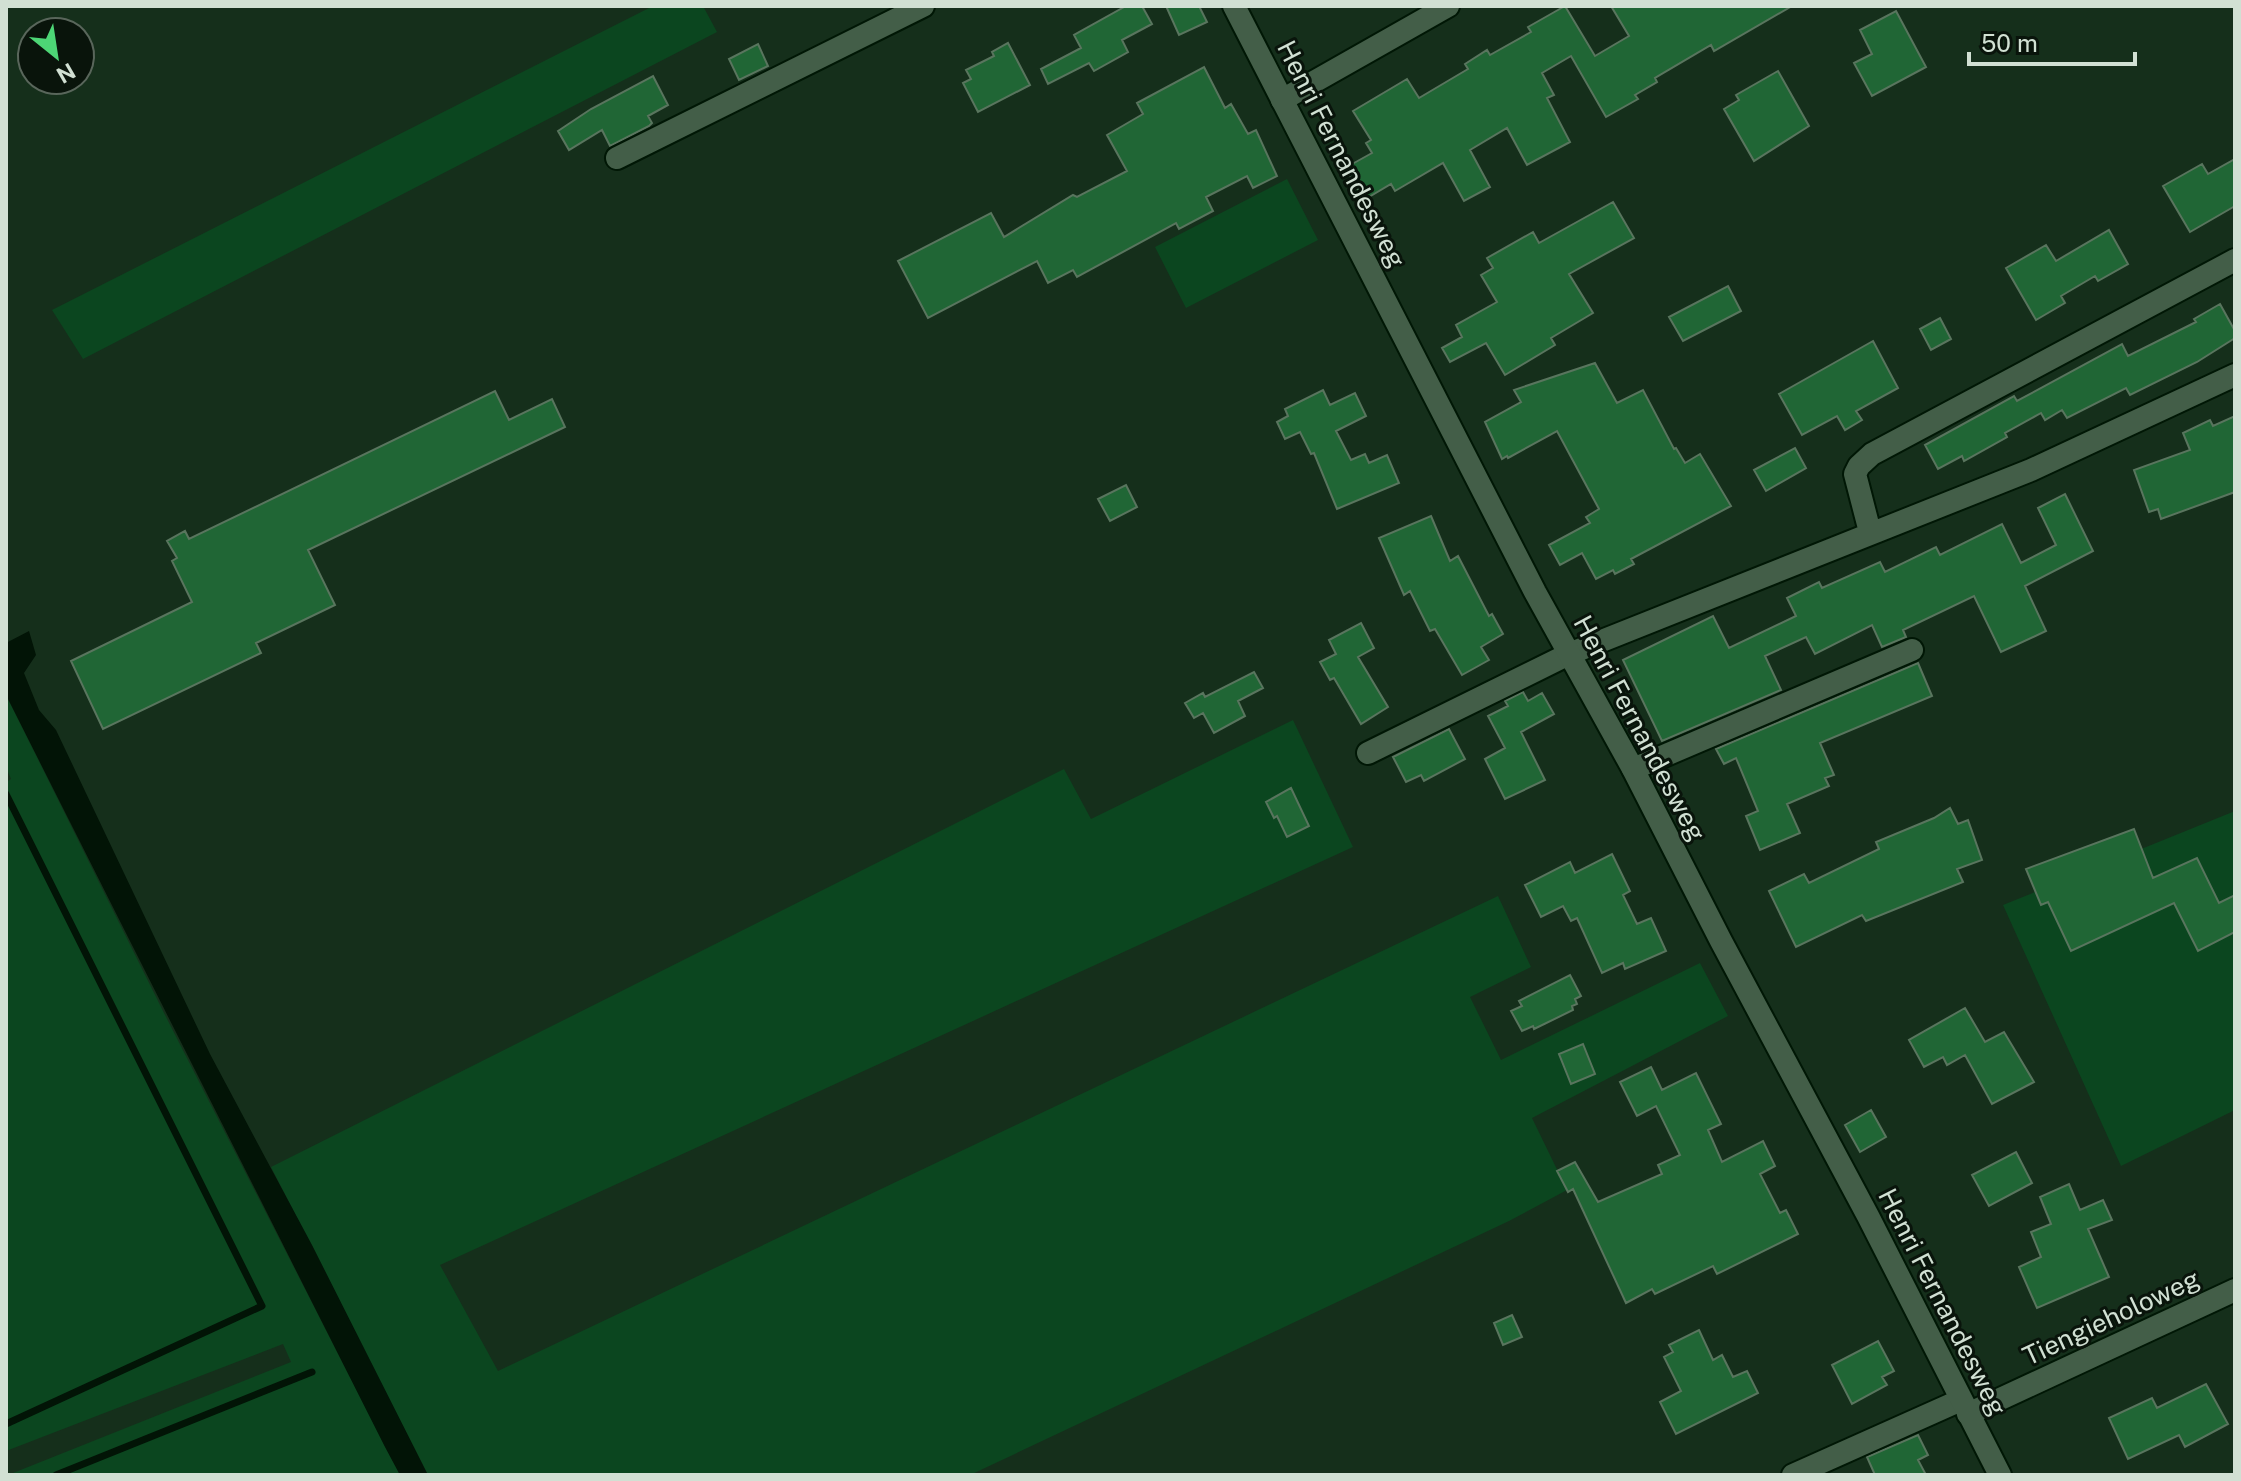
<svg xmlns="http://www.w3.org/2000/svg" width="2241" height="1481" font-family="'Public Sans',sans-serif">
  <rect width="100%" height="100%" fill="#152f1b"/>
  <!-- green -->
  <path fill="#0b461f" d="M653 6H703L717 32 83 359 52 310Z
    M1287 179 1318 240 1186 308 1155 247Z
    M6 695 165 1015 400 1475H8L291 1362 283 1344 6 1451V782L11 779 6 767Z
    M1293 720 1353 847 440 1265 498 1371 1498 896 1531 967 1470 997 1501 1060 1700 963 1728 1016 1532 1118 1567 1190 1509 1221 970 1475H428L271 1167 1064 769 1091 819Z
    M2235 811V1110L2121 1166 2003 905Z"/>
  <!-- water -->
  <path fill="#021406" d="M29 631 36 655 24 673 39 710 56 730 210 1054 312 1245 428 1475H400L385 1447 6 695V643Z"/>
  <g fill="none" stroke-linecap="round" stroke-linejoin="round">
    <!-- stream -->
    <path stroke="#021406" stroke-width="7" d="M6 794 262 1306 6 1424
      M56 1475 312 1372"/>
  </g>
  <!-- building -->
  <path fill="#206635" stroke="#59755e" stroke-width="2" d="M1126 6H1142L1152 24 1122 40 1128 52 1094 71 1089 63 1048 84 1041 69 1081 48 1074 35Z
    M1166 6H1199L1207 22 1179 35Z
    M1565 6 1595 56 1629 36 1611 6H1792L1714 51 1711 45 1655 78 1657 82 1635 95 1638 99 1606 117 1571 56 1542 73 1554 95 1547 98 1570 142 1527 165 1507 128 1470 150 1490 187 1464 201 1443 163 1395 191 1391 184 1364 200 1345 168 1372 153 1366 143 1371 140 1353 111 1407 79 1419 98 1468 69 1465 64 1487 50 1490 55 1531 32 1528 27Z
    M1896 11 1926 67 1872 96 1854 63 1872 54 1860 30Z
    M1008 43 1030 85 978 112 963 83 971 79 966 70 994 56 992 52Z
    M758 44 768 66 739 80 729 59Z
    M1204 67 1225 108 1231 104 1248 134 1256 130 1277 176 1253 188 1247 176 1206 197 1213 211 1179 229 1176 223 1077 277 1073 270 1048 283 1037 261 928 318 898 261 991 213 1004 237 1073 195 1077 197 1127 171 1107 135 1143 114 1137 103Z
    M1778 71 1809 126 1754 161 1724 109 1739 100 1736 95Z
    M653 76 668 105 648 116 652 123 649 126 610 146 602 130 569 150 558 131 591 109Z
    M2235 159V206L2190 232 2163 186 2202 164 2208 174Z
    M1613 202 1634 238 1569 274 1593 313 1551 338 1555 345 1505 375 1486 343 1450 362 1442 348 1462 337 1456 325 1497 302 1481 275 1493 268 1487 258 1533 232 1539 243Z
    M2109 230 2128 264 2098 281 2095 276 2061 296 2065 303 2036 320 2006 268 2046 245 2056 261Z
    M1728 286 1741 311 1683 341 1669 317Z
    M2220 304 2235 331V338L2197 362 2130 395 2126 388 2067 418 2062 410 2045 420 2041 413 2005 433 2007 437 1964 461 1962 456 1938 469 1925 445 2014 396 2017 401 2122 344 2128 356 2196 322 2194 319Z
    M1940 318 1951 339 1931 350 1920 329Z
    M1873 341 1898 388 1856 411 1862 420 1845 430 1837 416 1802 435 1779 394Z
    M1595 363 1617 403 1643 390 1674 449 1676 448 1685 463 1700 454 1731 506 1631 559 1634 564 1615 574 1613 570 1596 579 1582 553 1560 565 1549 545 1590 523 1586 517 1599 509 1557 431 1508 458 1507 456 1502 459 1485 422 1521 402 1514 390Z
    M1323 390 1330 405 1355 393 1366 416 1336 431 1351 460 1365 454 1369 463 1387 455 1399 483 1337 509 1314 453 1311 454 1300 432 1285 439 1277 422 1288 416 1285 409Z
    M495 391 509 420 552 399 565 427 308 550 335 605 256 643 261 653 103 729 71 661 192 602 172 561 177 558 167 541 185 531 189 539Z
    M2235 416V492L2161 519 2158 509 2149 512 2134 470 2190 450 2183 433 2210 420 2213 426Z
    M1795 448 1806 468 1766 491 1754 470Z
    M1126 485 1137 507 1110 521 1098 499Z
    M2065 494 2093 551 2025 586 2046 631 2001 652 1974 596 1903 630 1906 637 1882 647 1872 625 1815 654 1806 637 1765 656 1781 690 1662 741 1623 660 1713 616 1729 648 1796 616 1787 598 1819 582 1822 588 1880 562 1885 572 1936 547 1940 555 2002 524 2021 563 2056 545 2038 508Z
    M1431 516 1450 561 1458 556 1489 616 1492 614 1503 634 1481 647 1489 660 1462 675 1435 629 1430 631 1410 591 1404 595 1379 538Z
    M1361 623 1374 648 1358 657 1388 707 1361 724 1334 678 1330 680 1320 662 1336 654 1329 640Z
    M1918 663 1932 696 1820 743 1834 775 1825 778 1829 786 1787 804 1800 833 1760 850 1746 816 1758 811 1736 758 1724 764 1716 749Z
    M1254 672 1263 688 1238 701 1245 716 1214 733 1203 713 1194 718 1185 703 1203 693 1205 697Z
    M1523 692 1528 701 1542 693 1554 714 1521 732 1545 780 1505 799 1485 759 1505 748 1488 716 1508 706 1505 701Z
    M1449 729 1465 759 1424 781 1421 775 1406 782 1393 757Z
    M1291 788 1309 826 1287 837 1277 816 1274 818 1266 802Z
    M1950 808 1958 824 1968 820 1982 860 1957 869 1963 882 1866 921 1862 915 1796 947 1769 891 1804 874 1809 883 1879 849 1876 842 1934 818Z
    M2134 829 2153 878 2197 858 2219 903 2235 895V932L2198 951 2174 903 2071 951 2048 902 2041 905 2026 869Z
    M1612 854 1630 891 1623 895 1637 924 1651 918 1666 951 1625 969 1623 963 1602 973 1577 918 1571 921 1563 906 1541 917 1525 885 1570 862 1575 873Z
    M1570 975 1581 996 1575 999 1577 1004 1572 1006 1573 1010 1534 1029 1533 1026 1522 1031 1511 1011 1522 1006 1519 1001Z
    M1965 1008 1985 1042 2004 1032 2034 1082 1992 1104 1965 1055 1947 1065 1943 1057 1924 1067 1909 1040Z
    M1583 1044 1595 1074 1571 1084 1559 1054Z
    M1651 1067 1662 1090 1696 1073 1721 1124 1708 1130 1722 1162 1763 1141 1775 1166 1760 1174 1780 1213 1786 1210 1798 1234 1717 1274 1713 1266 1655 1294 1652 1289 1626 1303 1573 1189 1568 1192 1557 1171 1575 1162 1598 1202 1662 1174 1658 1165 1680 1155 1656 1106 1637 1116 1620 1082Z
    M1871 1110 1886 1137 1860 1152 1845 1125Z
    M2016 1152 2032 1183 1989 1206 1972 1175Z
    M2069 1184 2080 1210 2103 1200 2112 1220 2088 1229 2109 1277 2037 1308 2019 1267 2041 1257 2031 1232 2051 1224 2040 1197Z
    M1512 1315 1522 1337 1503 1345 1494 1323Z
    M1699 1330 1713 1360 1722 1355 1733 1377 1747 1371 1758 1393 1676 1434 1660 1402 1681 1391 1664 1357 1673 1352 1669 1345Z
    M1878 1341 1894 1371 1882 1377 1887 1385 1852 1404 1832 1365Z
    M2206 1384 2228 1424 2185 1447 2179 1435 2128 1459 2109 1418 2152 1398 2157 1408Z
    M1918 1435 1928 1455 1918 1460 1926 1475H1875L1867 1457Z"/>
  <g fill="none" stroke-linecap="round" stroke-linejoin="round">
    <!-- minor casing -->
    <g stroke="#001705" stroke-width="26">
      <path id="minor" d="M1282 100 1448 6
        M617 158 923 6
        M1870 532 1855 474 1859 466 1872 454 2235 260
        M1368 753 1569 654 2031 470 2235 375
        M1633 769 1912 650
        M1968 1414 2235 1290
        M1793 1475 1961 1400"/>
    </g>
    <!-- tertiary casing -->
    <g stroke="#001705" stroke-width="26">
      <path id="tertiary" d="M1234 6 1535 592 1633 769 1721 941 1868 1216 2000 1475"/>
    </g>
    <!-- minor -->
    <use href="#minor" stroke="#435e48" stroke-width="22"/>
    <!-- tertiary -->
    <use href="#tertiary" stroke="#435e48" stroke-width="22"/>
  </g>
  <g text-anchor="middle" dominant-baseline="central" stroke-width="6" stroke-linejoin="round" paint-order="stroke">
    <!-- street labels -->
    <g font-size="26" fill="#d1e0d3" stroke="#09140b">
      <text transform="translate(1342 154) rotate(63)">Henri Fernandesweg</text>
      <text transform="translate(1640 728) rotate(62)">Henri Fernandesweg</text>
      <text transform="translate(1943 1302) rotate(63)">Henri Fernandesweg</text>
      <text transform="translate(2111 1317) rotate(-25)">Tiengieholoweg</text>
    </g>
  </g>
  <!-- border -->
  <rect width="2241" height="1481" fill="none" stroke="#d1e0d3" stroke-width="16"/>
  <!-- north arrow -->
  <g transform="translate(56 56) rotate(150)"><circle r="38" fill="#09140b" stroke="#59665b" stroke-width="2"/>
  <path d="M0-6L14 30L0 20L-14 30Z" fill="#4dd676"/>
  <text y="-12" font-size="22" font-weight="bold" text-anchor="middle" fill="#d1e0d3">N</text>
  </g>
  <!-- scale -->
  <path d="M1969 52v12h166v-12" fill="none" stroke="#d1e0d3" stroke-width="4"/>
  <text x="1981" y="52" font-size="24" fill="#d1e0d3" stroke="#09140b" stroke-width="6" paint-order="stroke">50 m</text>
</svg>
